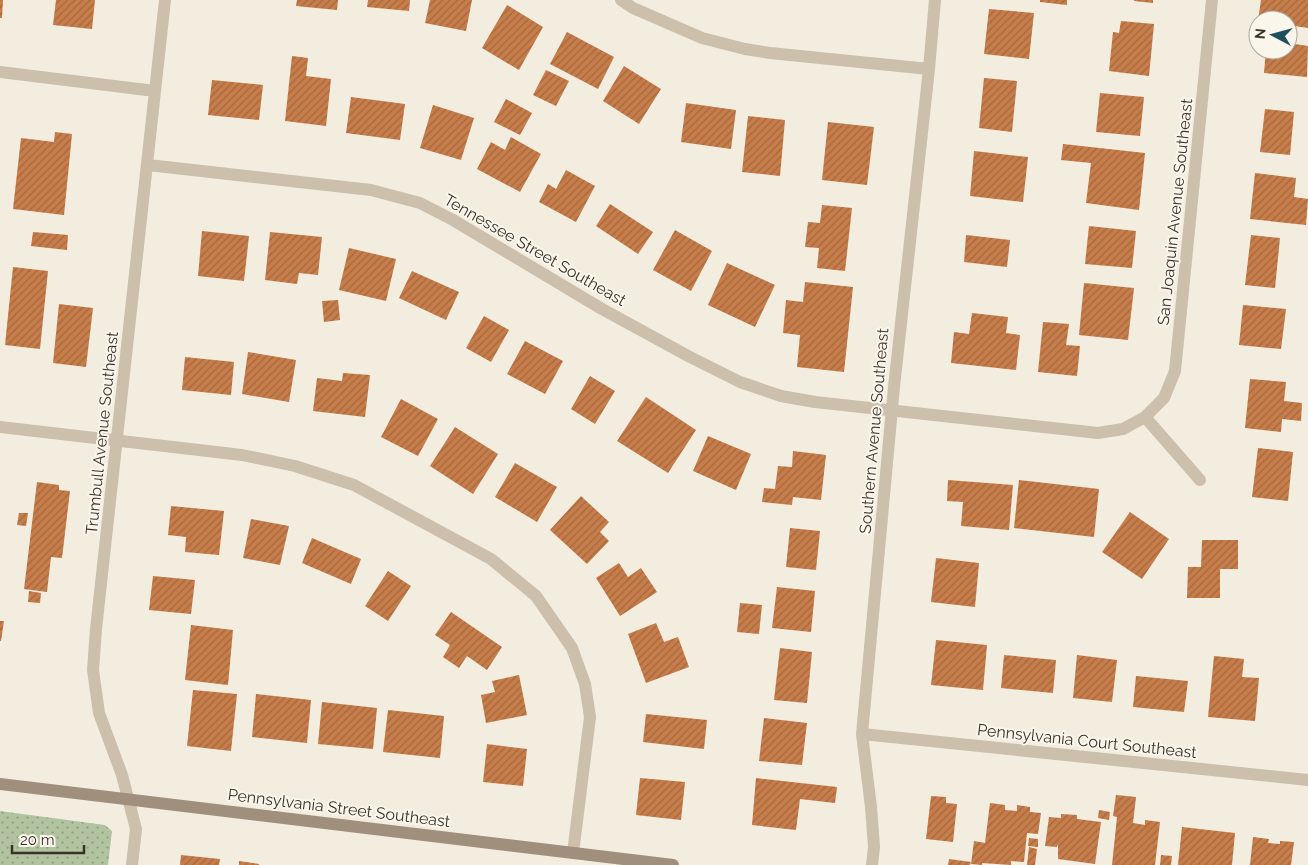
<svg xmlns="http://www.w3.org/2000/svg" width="1308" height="865" font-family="Raleway,sans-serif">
  <defs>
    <pattern id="park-dots" width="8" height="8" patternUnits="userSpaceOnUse" patternTransform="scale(1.25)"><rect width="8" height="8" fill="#b1c39f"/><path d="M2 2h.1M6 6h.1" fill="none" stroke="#919f82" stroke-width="1.8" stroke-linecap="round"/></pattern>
    <pattern id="building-hatch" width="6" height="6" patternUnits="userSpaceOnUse" patternTransform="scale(1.25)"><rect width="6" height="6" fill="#c77d4a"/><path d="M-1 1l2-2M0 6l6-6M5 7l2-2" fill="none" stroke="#a3673e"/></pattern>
  </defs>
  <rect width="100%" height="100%" fill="#f3eddf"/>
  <!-- park -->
  <path fill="url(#park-dots)" d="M0 811 105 825 112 831 108 865H0Z"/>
  <!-- building -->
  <path fill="url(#building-hatch)" d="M0 0H3L2 18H0Z
    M56 0H95L92 29 53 25Z
    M297 0H338L337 10 296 6Z
    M368 0H410L409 11 367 7Z
    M430 0H472L466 31 425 23Z
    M1040 0H1067V5L1040 2Z
    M1134 0H1153V3L1134 1Z
    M1261 0H1308V28L1288 25V20H1258Z
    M507 5 543 27 519 70 482 48Z
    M989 9 1034 13 1029 59 984 54Z
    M1121 21 1154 24 1149 76 1109 71 1113 32 1119 33Z
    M567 32 614 57 598 89 550 64Z
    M1288 43 1308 46 1307 77 1264 73 1266 50H1288Z
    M292 56 308 58 306 76 331 79 326 126 285 121Z
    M624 66 661 89 639 124 603 101Z
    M546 70 569 81 556 106 533 95Z
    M984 78 1017 81 1012 132 979 128Z
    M212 80 263 85 259 120 208 115Z
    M1100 93 1144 97 1140 136 1096 132Z
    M351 97 405 104 400 140 346 133Z
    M506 99 532 113 520 135 494 122Z
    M686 103 736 110 731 149 681 142Z
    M433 105 474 118 461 160 420 148Z
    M1265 109 1294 112 1290 155 1260 152Z
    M748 116 785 120 780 176 742 172Z
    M828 122 874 127 867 185 822 180Z
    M55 132 72 134 64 215 13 209 21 138 54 142Z
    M511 137 541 154 520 192 477 169 491 142 505 150Z
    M1063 144 1145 153 1139 210 1086 203 1091 163 1061 160Z
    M974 151 1028 157 1023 202 970 196Z
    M566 170 595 186 576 222 539 202 548 184 556 189Z
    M1255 173 1296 178 1294 197 1308 199 1306 225 1250 219Z
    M610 204 653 232 638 254 596 226Z
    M822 205 852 208 845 271 817 268 819 248 805 247 808 222 820 223Z
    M1089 226 1136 231 1132 268 1085 264Z
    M675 230 712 251 691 291 653 270Z
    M202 231 249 236 244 281 198 276Z
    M33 232 68 235 67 250 31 246Z
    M270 232 322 237 318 275 299 273 297 284 265 280Z
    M966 235 1010 240 1007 267 964 262Z
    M1251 235 1280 238 1275 288 1245 285Z
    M349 248 396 259 386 301 339 290Z
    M727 263 775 285 755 327 708 305Z
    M13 267 48 271 40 349 5 345Z
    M412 271 459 292 446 320 399 298Z
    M805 282 853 287 844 372 797 367 800 335 783 333 786 300 803 302Z
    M1084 283 1134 288 1128 340 1079 335Z
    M338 300 340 320 324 322 322 301Z
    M59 304 93 308 86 367 53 363Z
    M1243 305 1286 309 1281 349 1239 345Z
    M972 313 1008 317 1006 333 1020 335 1016 370 951 363 954 332 969 334Z
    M484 316 509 330 491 362 466 348Z
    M1043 322 1069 324 1066 345 1080 346 1077 376 1038 372Z
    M525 341 563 361 545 394 507 374Z
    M248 352 296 360 289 402 242 394Z
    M185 357 234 362 231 395 182 390Z
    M343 373 370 375 365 417 313 411 317 378 342 381Z
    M590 376 615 391 595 424 571 409Z
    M1250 379 1286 382 1284 401 1302 403 1301 421 1282 419 1281 432 1245 428Z
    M646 397 696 430 668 473 617 441Z
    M401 399 438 419 418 456 381 437Z
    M455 427 498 454 473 494 430 466Z
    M708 436 751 454 736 490 693 471Z
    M1258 448 1293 452 1288 501 1252 497Z
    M793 451 826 455 821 500 793 497 792 505 762 502 764 488 775 489 778 466 792 467Z
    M515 463 557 487 537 522 495 497Z
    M948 480 1013 485 1009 530 961 526 963 502 947 501Z
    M1019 480 1099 489 1094 537 1014 528Z
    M37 482 59 485V490L70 491 62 558 51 557 47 592 24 589Z
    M581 496 609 522 600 532 609 541 587 564 550 530Z
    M171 506 224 511 219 555 185 552 186 537 168 535Z
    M1130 512 1169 539 1142 579 1102 552Z
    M19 513H28L26 526 17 525Z
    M251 519 289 526 280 565 243 558Z
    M790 528 820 531 816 570 786 567Z
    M312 538 361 559 351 584 302 563Z
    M1202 540H1238V569H1220V598H1187L1188 567H1201Z
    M936 558 979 563 975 607 931 602Z
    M619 563 628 577 641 568 657 592 620 616 596 578Z
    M388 571 411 586 388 621 365 606Z
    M153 576 195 580 191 614 149 610Z
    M777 587 815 591 811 632 772 628Z
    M29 591 41 593 40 603 28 602Z
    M740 603 762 605 759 634 737 632Z
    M451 612 502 647 487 670 467 656 459 668 443 657 450 645 435 635Z
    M0 621H4L1 641H0Z
    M656 623 664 642 678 637 689 667 646 683 628 634Z
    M191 625 233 630 228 685 185 680Z
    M936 640 987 645 983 690 931 685Z
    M780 648 812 652 807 703 774 700Z
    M1004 655 1056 660 1053 693 1001 688Z
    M1077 655 1117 660 1112 702 1073 698Z
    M1214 656 1244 659 1242 677 1259 678 1255 721 1208 717Z
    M519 675 527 715 486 723 481 695 495 692 492 681Z
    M1136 676 1188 681 1184 712 1133 707Z
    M193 690 237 694 231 751 187 746Z
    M256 694 311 700 307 743 252 737Z
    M322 702 377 708 373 749 318 744Z
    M388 710 444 716 440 758 383 752Z
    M646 714 707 720 704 749 643 742Z
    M764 718 807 723 802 765 759 761Z
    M487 744 527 749 523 786 483 782Z
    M640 778 685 782 681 820 636 815Z
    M756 778 837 787 835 803 800 799 796 830 752 825Z
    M1116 795 1136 797 1133 823 1145 825V820L1160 822 1155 865H1112L1117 817 1113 816Z
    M931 796 946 797V803L957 804 953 842 926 839Z
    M990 803 1005 805V810L1017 811V805L1030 807V812L1041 813 1038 834 1027 833 1024 862 1011 861V865L982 863V865L971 864 974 841 985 843Z
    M1099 810 1110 812 1109 820 1098 818Z
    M1061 814 1077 815V819L1101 822 1095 864 1058 859V846L1057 845V847L1045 846 1049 817 1061 818Z
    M1182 827 1235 833 1232 865H1178Z
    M1253 837 1269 839 1268 843 1280 844V841L1294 842 1291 865H1250Z
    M1029 838 1038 839V847L1028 846Z
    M1029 847 1037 849 1035 865H1027Z
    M181 855 220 859 219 865H180Z
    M1161 855 1172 856 1171 865H1160Z
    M949 859 971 862 970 865H948Z
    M239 861 259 864V865H239Z"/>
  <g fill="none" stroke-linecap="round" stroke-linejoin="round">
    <!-- street -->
    <path stroke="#ccbfab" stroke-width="12" d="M621 0 633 8 702 38 745 49 770 53 929 69
      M0 72 155 91
      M148 165 371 190 420 203 453 220 602 309 690 357 740 382 781 396 815 402 1098 433 1123 429 1145 417 1164 398 1175 371 1212 0
      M1145 417 1200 480
      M0 427 242 455 295 466 354 485 491 559 536 596 572 648 585 684 590 717 573 853
      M862 734 1308 780
      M132 865 136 829 122 775 99 713 93 670 96 629 165 0
      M872 865 874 847 871 807 862 734 894 387 929 69 935 0"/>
    <!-- secondary -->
    <path stroke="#a08f7c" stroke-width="12" d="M0 784 673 865"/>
  </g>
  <g text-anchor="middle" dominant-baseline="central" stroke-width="4" stroke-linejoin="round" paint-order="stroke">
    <!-- street labels -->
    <g font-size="16" fill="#3a322a" stroke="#faf6ec">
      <text transform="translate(1175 212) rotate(-84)">San Joaquin Avenue Southeast</text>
      <text transform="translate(535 250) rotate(30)">Tennessee Street Southeast</text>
      <text transform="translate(874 431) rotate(-85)">Southern Avenue Southeast</text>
      <text transform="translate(102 433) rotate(-84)">Trumbull Avenue Southeast</text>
      <text transform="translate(1087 741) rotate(6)">Pennsylvania Court Southeast</text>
      <text transform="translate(339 808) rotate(7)">Pennsylvania Street Southeast</text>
    </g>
  </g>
  <!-- north arrow -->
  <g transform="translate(1273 35) rotate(276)"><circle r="24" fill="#faf6ec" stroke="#ada89e"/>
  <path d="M0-4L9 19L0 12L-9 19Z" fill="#1f4e5c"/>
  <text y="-8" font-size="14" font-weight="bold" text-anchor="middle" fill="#3a322a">N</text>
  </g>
  <!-- scale -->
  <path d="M12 845v8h72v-8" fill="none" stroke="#3a322a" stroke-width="2.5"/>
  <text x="20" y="845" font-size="15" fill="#3a322a" stroke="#faf6ec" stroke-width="4" paint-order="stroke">20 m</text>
</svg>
